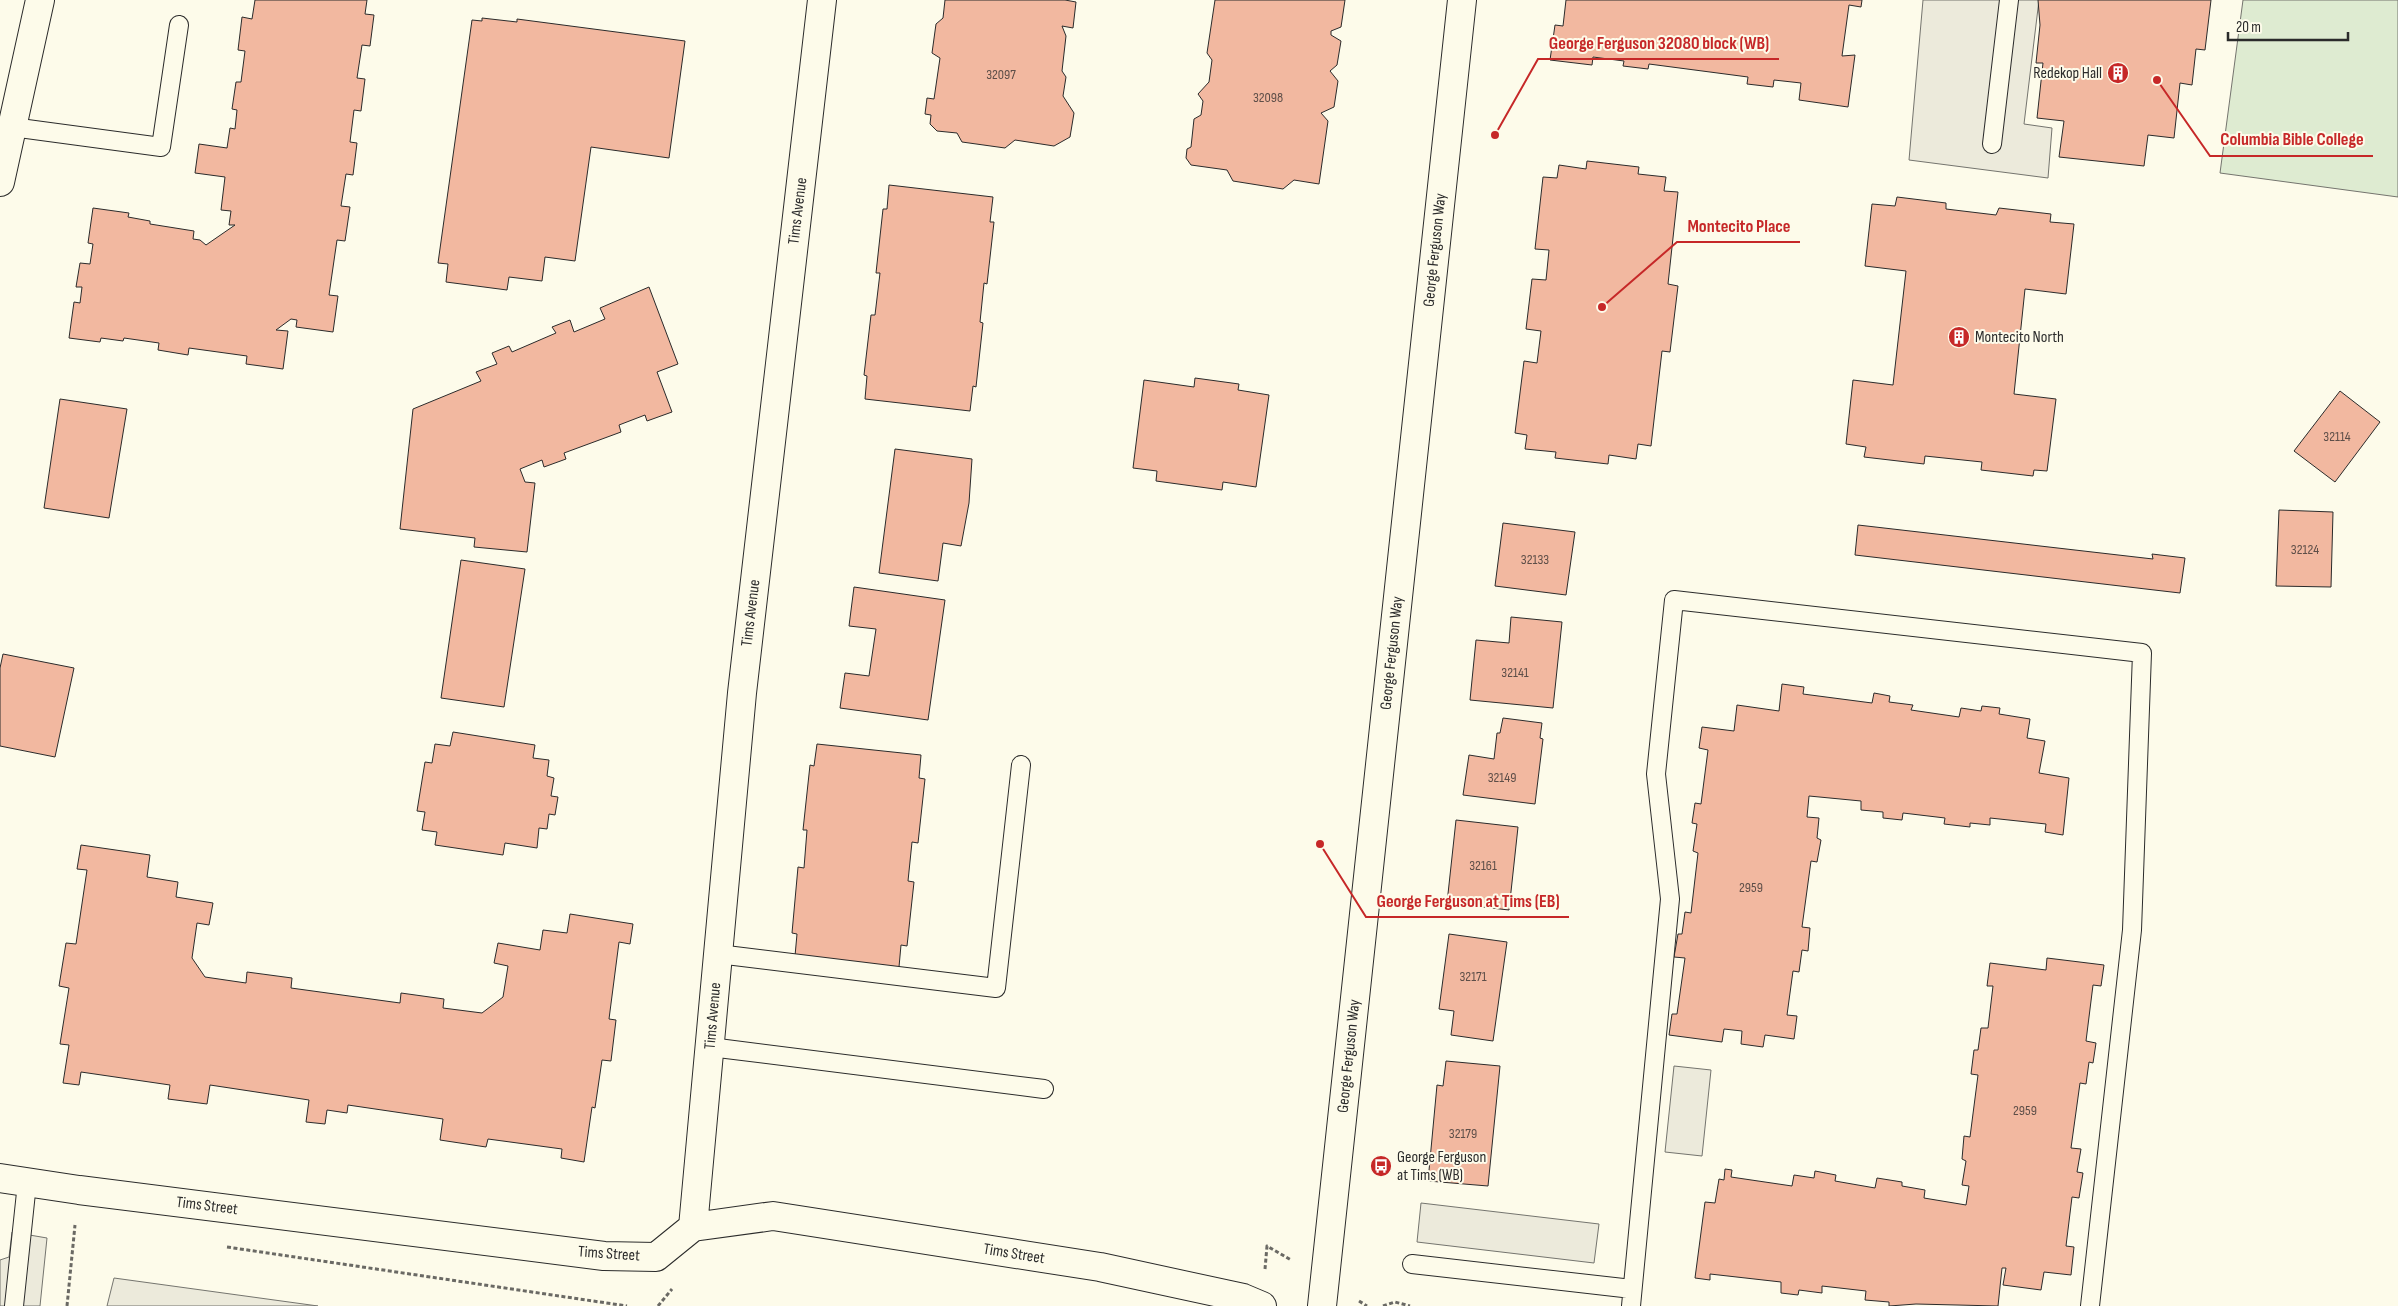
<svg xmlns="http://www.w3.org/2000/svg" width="2398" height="1306" font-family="'Sofia Sans Condensed',sans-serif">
  <rect width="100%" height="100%" fill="#fdfbea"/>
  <!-- green -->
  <path fill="#deebd1" stroke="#74746e" d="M2243 0H2398V197L2220 173Z"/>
  <!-- parking -->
  <path fill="#eceadb" stroke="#74746e" d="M1923 0H2039L2024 124 2052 128 2048 178 1909 160Z
    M1674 1066 1711 1070 1702 1156 1665 1152Z
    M1421 1203 1599 1224 1594 1263 1417 1242Z
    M12 1232 47 1238 40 1306H0V1260L9 1257Z
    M114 1278 318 1306H107Z"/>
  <!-- building -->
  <path fill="#f2b8a0" stroke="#2b2b2b" d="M255 0H367L365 14 374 15 370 46 362 45 357 78 365 79 361 111 354 110 350 142 357 143 353 175 346 174 341 206 350 207 345 241 337 240 329 295 338 296 333 332 296 327 297 320 291 319 276 330 288 331 283 369 246 364 247 356 189 348 188 355 158 350 159 343 124 338 123 341 101 338 100 342 69 338 74 302 80 303 82 287H76L80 263 90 264 93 244 88 243 93 208 129 213 128 217 150 221V224L194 231 193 239 200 240 206 245 235 225H229L231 211 221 210 225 177 195 173 199 144 227 148 230 128 235 129 237 110 232 109 236 82H241L245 51 238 50 242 17 252 19Z
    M945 0H1065L1076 2 1073 28 1062 26 1066 36 1062 71 1066 77 1063 96 1074 113 1070 137 1054 146 1015 140 1005 148 962 142 957 133 937 131 930 124 931 115 925 114 927 98 934 99 940 58 932 53 936 24 943 18Z
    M1215 0H1345L1341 27 1331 31V35L1341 41 1337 65 1330 71 1338 81 1334 107 1321 113 1328 121 1319 184 1294 180 1283 189 1233 181 1227 170 1191 165 1186 158 1187 149 1191 147 1194 119 1201 115 1203 101 1198 94 1209 82 1212 60 1207 53Z
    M1566 0H1862L1861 7 1849 5 1842 56 1855 55 1848 107 1799 100 1801 83 1774 80 1773 87 1747 84 1748 77 1649 64 1648 69 1623 66 1624 61 1593 57 1592 65 1550 60 1555 25 1563 26Z
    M2038 0H2211L2205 50 2196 49 2192 85 2180 83 2174 138 2148 135 2144 166 2059 157 2064 121 2037 118 2043 63H2036L2040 25Z
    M482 18 517 22V19L685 41 669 158 591 147 575 261 545 257 542 281 509 277 507 290 446 282 448 264 438 263 472 20 482 21Z
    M1587 161 1639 167 1638 174 1666 177 1664 191 1678 192 1668 284 1678 286 1670 352 1662 351 1651 446 1638 444 1636 459 1609 455 1608 464 1555 458 1556 452 1525 449 1527 435 1515 433 1524 361 1537 363 1541 331 1526 329 1532 279 1546 280 1549 250 1535 249 1543 177 1557 178 1559 165 1586 169Z
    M889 185 993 197 990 222H994L987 284 984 283 980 322 983 323 976 387 973 386 970 411 865 399 867 376 864 375 871 315H875L880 273H876L883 209H887Z
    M1897 197 1946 203V209L1996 215 1999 208 2051 214 2050 222 2074 224 2066 294 2025 289 2014 394 2056 399 2047 471 2034 470 2033 476 1981 470 1982 462 1925 456 1924 464 1864 457 1866 447 1846 444 1853 380 1893 385 1906 271 1865 266 1872 204 1895 206Z
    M649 287 678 364 657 372 672 412 647 421 645 415 619 425 621 432 564 453 566 459 544 467 542 460 520 469 525 482 535 483 527 552 474 547 475 538 400 529 413 409 481 381 476 372 497 364 492 353 509 346 512 352 556 333 552 327 570 320 574 332 605 319 600 308Z
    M1195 378 1239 384 1238 390 1269 395 1256 487 1223 482 1222 490 1156 481 1157 471 1133 468 1144 380 1194 387Z
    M2340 391 2380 422 2335 482 2294 451Z
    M60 399 127 409 109 518 44 508Z
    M895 449 972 459 969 503 961 546 943 543 938 581 879 573Z
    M2279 510 2333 512 2331 587 2276 586Z
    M1503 523 1575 532 1566 595 1495 586Z
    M1858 525 2153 559 2152 554 2185 558 2180 593 1855 555Z
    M461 560 525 569 504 707 441 698Z
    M854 587 945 600 928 720 840 708 845 673 869 676 876 629 849 626Z
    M1511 617 1562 622 1553 708 1470 700 1476 640 1509 643Z
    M3 654 74 668 55 757 0 746V668Z
    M1782 684 1804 687 1803 694 1872 703 1874 693 1890 696 1889 702 1913 705 1911 710 1959 717 1961 708 1981 711 1982 706 2000 708 1999 714 2030 719 2027 738 2045 741 2039 773 2069 778 2063 835 2045 832 2046 824 1990 818V825L1970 823V827L1944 824 1945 818 1903 813 1902 820 1883 818V812L1861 810V801L1809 796 1807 817 1819 818 1817 838 1821 840 1817 862 1811 861 1802 927 1810 928 1808 951 1802 950 1799 972 1793 971 1787 1015 1797 1016 1794 1039 1765 1035 1763 1047 1741 1044 1742 1031 1724 1029 1722 1042 1669 1035 1672 1014H1677L1685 958 1674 957 1678 934H1682L1685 912 1691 913 1698 853 1693 851 1697 824 1692 823 1695 803 1701 804 1708 750 1699 748 1702 727 1734 731 1737 705 1779 711Z
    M1503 718 1542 723 1540 738 1543 739 1535 804 1463 795 1469 755 1494 759 1497 733H1500Z
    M453 732 535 745 533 758 549 760 547 776 554 778 551 796 558 797 555 815 549 814 547 829 539 828 537 848 505 843 503 855 435 845 437 832 422 830 425 812 417 811 425 762 432 763 435 744 450 746Z
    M817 744 921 755 919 778 925 779 918 843 912 842 908 881 914 882 907 946 901 945 899 967 795 956 797 934 792 933 798 867 804 868 807 830H803L810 765 814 766Z
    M1456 820 1518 827 1509 910 1447 903Z
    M81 845 150 855 147 877 178 882 176 897 213 903 209 925 197 923 192 958 205 977 246 983 247 972 292 978 291 988 400 1003 401 993 444 999 443 1008 482 1013 503 997 508 966 494 963 498 943 540 950 543 930 567 933 570 914 633 924 630 944 619 942 609 1019 616 1020 611 1061 602 1060 595 1108 592 1107 584 1162 561 1158 562 1149 488 1139 486 1147 440 1140 443 1119 348 1105 347 1113 327 1110 325 1124 306 1122 309 1100 210 1085 207 1104 168 1099 170 1085 81 1072 79 1085 63 1083 69 1045 60 1044 69 988 59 986 66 943 76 944 87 870 77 869Z
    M1449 934 1507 942 1493 1041 1451 1035 1454 1011 1439 1009Z
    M2047 958 2104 965 2101 986 2093 985 2086 1041 2096 1043 2093 1063 2089 1062 2086 1084 2080 1083 2071 1148 2081 1149 2077 1172 2083 1173 2079 1198 2072 1197 2066 1246 2074 1247 2071 1275 2044 1272 2041 1290 2003 1285 2006 1268H2002L1998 1306 1916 1304 1889 1306V1302L1865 1300 1866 1291 1822 1286V1293L1799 1290 1798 1295 1781 1293V1282L1710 1274V1280L1695 1278 1705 1202 1715 1203 1719 1179 1724 1180 1725 1169 1732 1170 1731 1177 1792 1186 1794 1175 1814 1178 1815 1171 1836 1175 1835 1181 1875 1188 1877 1178 1902 1182V1186L1925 1190 1924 1198 1966 1205 1969 1186 1962 1185 1966 1161 1962 1159 1964 1136 1970 1137 1978 1075 1971 1074 1974 1050H1978L1981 1028H1988L1993 986H1987L1990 963 2046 970Z
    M1446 1061 1500 1066 1488 1186 1428 1181 1437 1085 1443 1086Z"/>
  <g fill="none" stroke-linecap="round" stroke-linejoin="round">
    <!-- lane casing -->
    <g stroke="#2b2b2b" stroke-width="20">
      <path id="lane" d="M12 127 161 147 179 25
        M1992 144 2009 0
        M718 954 996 988 1021 765
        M710 1047 1044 1089
        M1412 1264 1632 1289
        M14 1306 27 1183
        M1631 1306 1670 899 1656 774 1674 600 2142 653 2132 930 2090 1306"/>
    </g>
    <!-- street casing -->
    <g stroke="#2b2b2b" stroke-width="30">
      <path id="street" d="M0 182 40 0
        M0 1178 79 1190 604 1256 656 1257 693 1227 773 1216 1100 1267 1243 1298 1262 1306
        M693 1227 742 693 822 0"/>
    </g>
    <!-- secondary casing -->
    <g stroke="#2b2b2b" stroke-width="30">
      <path id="secondary" d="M1322 1306 1462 0"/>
    </g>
    <!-- path -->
    <path stroke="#6a6964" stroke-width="3" stroke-dasharray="4 2.5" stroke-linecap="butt" d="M227 1247 627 1306
      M1265 1269 1267 1246 1291 1260
      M1359 1301 1367 1306
      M67 1306 75 1225
      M658 1306 672 1289
      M1383 1306 1395 1302 1410 1306"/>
    <!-- lane -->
    <use href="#lane" stroke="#fdfbea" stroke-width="18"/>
    <!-- street -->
    <use href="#street" stroke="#fdfbea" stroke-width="28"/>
    <!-- secondary -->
    <use href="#secondary" stroke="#fdfbea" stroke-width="28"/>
  </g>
  <!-- icons -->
  <defs>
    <g id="building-disc" transform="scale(1.125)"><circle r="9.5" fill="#c62828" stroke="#fdfbea"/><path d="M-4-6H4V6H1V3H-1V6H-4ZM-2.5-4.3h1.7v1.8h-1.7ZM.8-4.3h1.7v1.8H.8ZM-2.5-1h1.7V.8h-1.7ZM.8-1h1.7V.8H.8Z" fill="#fff"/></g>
    <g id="bus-disc" transform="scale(1.125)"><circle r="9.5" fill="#c62828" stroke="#fdfbea"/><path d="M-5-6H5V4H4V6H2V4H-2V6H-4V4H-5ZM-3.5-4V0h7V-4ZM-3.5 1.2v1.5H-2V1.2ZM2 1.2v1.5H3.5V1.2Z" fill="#fff"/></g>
  </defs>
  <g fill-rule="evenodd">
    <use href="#building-disc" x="2118" y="73"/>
    <use href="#building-disc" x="1959" y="337"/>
    <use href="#bus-disc" x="1381" y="1166"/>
  </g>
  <g text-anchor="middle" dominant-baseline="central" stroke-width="4" stroke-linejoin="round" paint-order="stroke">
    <!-- number labels -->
    <g font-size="14" fill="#5d4e48">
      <text x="1001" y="74">32097</text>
      <text x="1268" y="97">32098</text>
      <text x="2337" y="436">32114</text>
      <text x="2305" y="549">32124</text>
      <text x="1535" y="559">32133</text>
      <text x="1515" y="672">32141</text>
      <text x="1502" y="777">32149</text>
      <text x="1483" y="865">32161</text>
      <text x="1751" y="887">2959</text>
      <text x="1473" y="976">32171</text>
      <text x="2025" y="1110">2959</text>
      <text x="1463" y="1133">32179</text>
    </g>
    <!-- poi labels -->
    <g font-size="16" fill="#2b2b2b" stroke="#fdfbea" text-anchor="start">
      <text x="2102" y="73" text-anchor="end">Redekop Hall</text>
      <text x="1975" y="337">Montecito North</text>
      <text x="1397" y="1157">George Ferguson<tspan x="1397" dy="18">at Tims (WB)</tspan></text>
    </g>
    <!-- street labels -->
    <g font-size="16" fill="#2b2b2b" stroke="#fdfbea">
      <text transform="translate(798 211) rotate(-83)">Tims Avenue</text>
      <text transform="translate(1435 250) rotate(-84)">George Ferguson Way</text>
      <text transform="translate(751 613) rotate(-83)">Tims Avenue</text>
      <text transform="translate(1392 653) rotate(-84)">George Ferguson Way</text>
      <text transform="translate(713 1016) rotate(-85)">Tims Avenue</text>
      <text transform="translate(1349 1056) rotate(-84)">George Ferguson Way</text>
      <text transform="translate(207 1206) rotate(7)">Tims Street</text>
      <text transform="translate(609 1254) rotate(4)">Tims Street</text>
      <text transform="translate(1014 1254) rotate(9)">Tims Street</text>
    </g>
  </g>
  <!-- callouts -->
  <path fill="none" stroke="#c62828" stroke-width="2" d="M1495 135L1538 59H1779M2157 80L2210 156H2373M1602 307L1677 242H1800M1320 844L1366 917H1569"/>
  <g fill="#c62828" stroke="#fdfbea" stroke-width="2">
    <circle cx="1495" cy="135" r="5"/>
    <circle cx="2157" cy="80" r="5"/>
    <circle cx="1602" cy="307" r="5"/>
    <circle cx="1320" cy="844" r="5"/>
  </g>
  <g font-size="18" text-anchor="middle" font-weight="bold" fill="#c62828" stroke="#fdfbea" stroke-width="4" stroke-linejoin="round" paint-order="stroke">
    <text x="1659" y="49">George Ferguson 32080 block (WB)</text>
    <text x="2292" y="145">Columbia Bible College</text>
    <text x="1739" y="232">Montecito Place</text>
    <text x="1468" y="907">George Ferguson at Tims (EB)</text>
  </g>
  <!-- scale -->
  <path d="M2228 32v8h120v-8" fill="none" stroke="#2b2b2b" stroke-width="2.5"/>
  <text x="2236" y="32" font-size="15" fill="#2b2b2b" stroke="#fdfbea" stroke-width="4" paint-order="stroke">20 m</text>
</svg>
